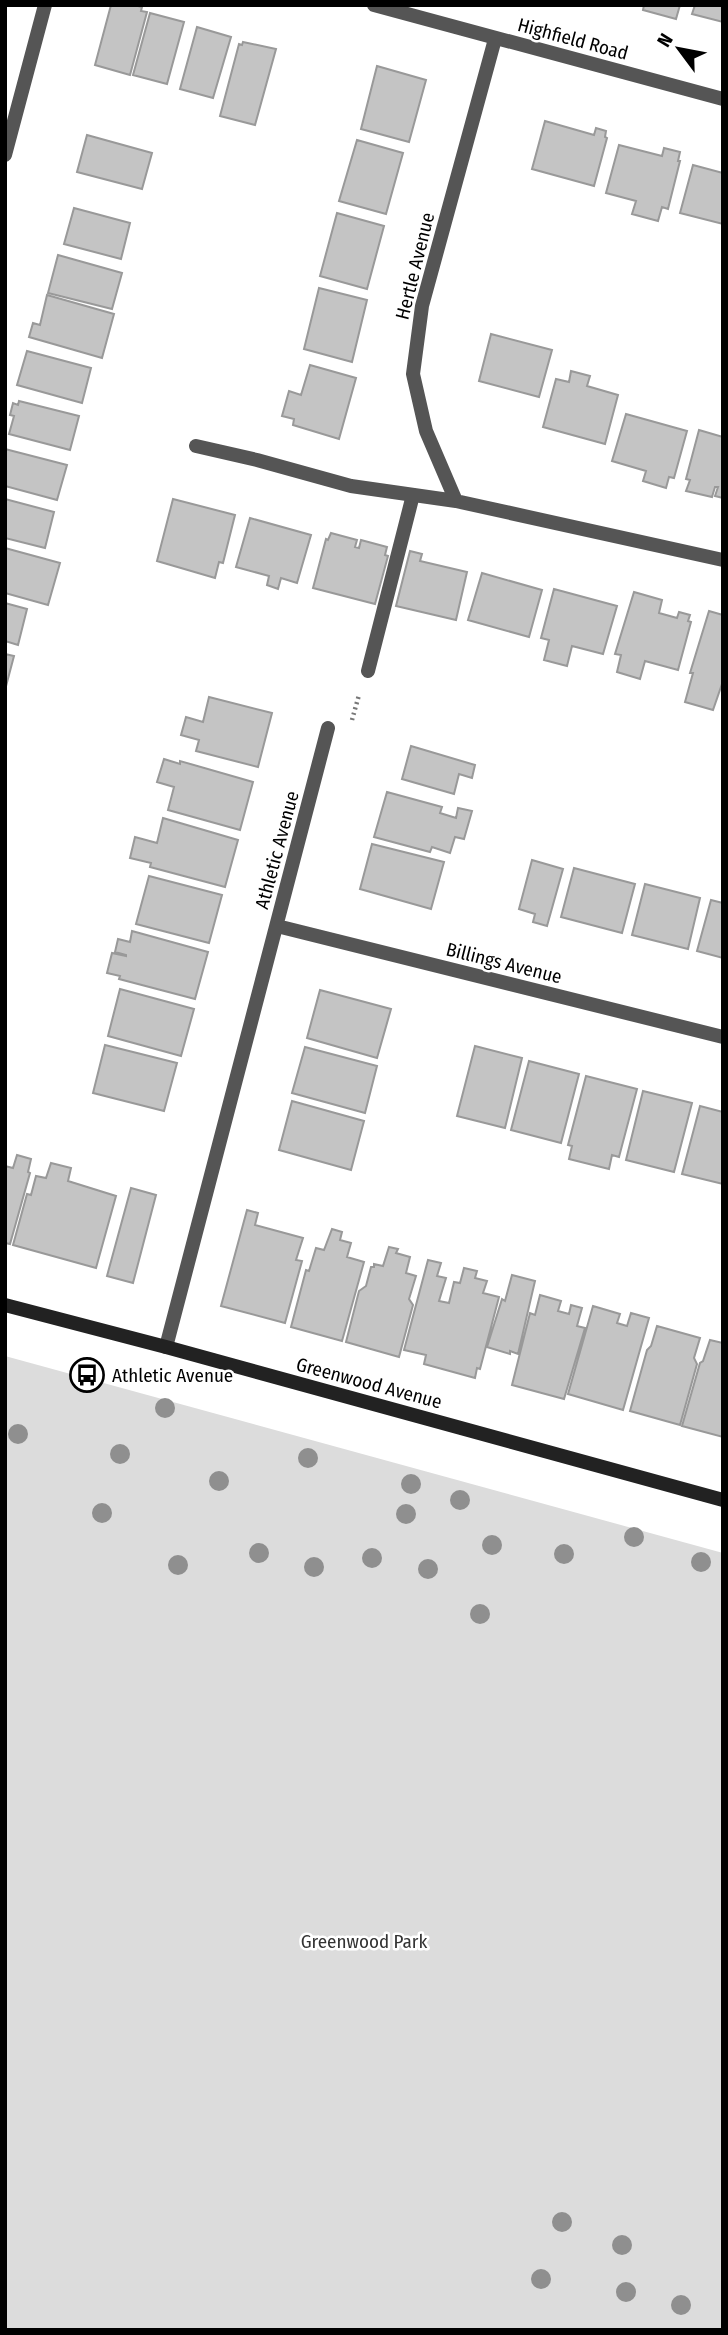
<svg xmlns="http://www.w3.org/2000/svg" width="728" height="2335" font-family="'Fira Sans Condensed',sans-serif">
  <rect width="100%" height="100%" fill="#fff"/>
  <!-- green -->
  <path fill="#dcdcdc" d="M5 1356 723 1553V2330H5Z"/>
  <!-- building -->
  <path fill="#c4c4c4" stroke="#999" stroke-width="2" d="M111 5H134L142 7 141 11 147 12 130 75 95 65Z
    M644 5H680L676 19 643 10Z
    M695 5H723V22L692 14Z
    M150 13 184 22 167 84 133 75Z
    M197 27 231 37 213 98 180 89Z
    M243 42 276 49 255 125 220 116 239 44 242 45Z
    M377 66 426 80 409 142 361 129Z
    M545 121 594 135 596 128 606 131 605 137 607 138 594 186 532 169Z
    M87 135 152 153 142 189 77 172Z
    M357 140 403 153 386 214 339 201Z
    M619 145 662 156 664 148 680 152 678 161H680L668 209 662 207 658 221 632 214 636 201 606 193Z
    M693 165 723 173V224L680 213Z
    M74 208 130 223 121 259 64 244Z
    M337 213 384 226 367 289 320 276Z
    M58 255 122 273 112 309 48 293Z
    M319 288 367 300 352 362 304 349Z
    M47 295 114 314 102 358 29 337 33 323 40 325Z
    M491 334 552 350 539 397 479 381Z
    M27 351 91 368 82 403 17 385Z
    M310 365 356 378 339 439 293 425 294 419 282 416 289 391 301 395Z
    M571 371 590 376 587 386 618 395 605 444 543 427 556 379 569 382Z
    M19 401 79 416 70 450 9 434 14 416 10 415 13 403 18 405Z
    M626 414 687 431 674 478 669 477 666 488 643 481 646 471 612 461Z
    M699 430 723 437V498L715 496 718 487H715L712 497 686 491 690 480 686 479Z
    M5 449 67 465 57 500 5 486Z
    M5 499 54 512 45 548 5 538Z
    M173 499 235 515 223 563 219 562 215 578 157 561Z
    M250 518 311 535 297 583 281 578 278 589 267 585 269 576 236 567Z
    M331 533 357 540 355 547 359 548 361 540 387 547 385 555 388 556 375 604 313 588 326 539 328 540Z
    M5 548 60 563 48 605 5 593Z
    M410 551 422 554 420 561 467 572 456 620 396 606Z
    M482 573 542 590 529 637 468 620Z
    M554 589 617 606 603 654 572 646 567 666 544 660 549 640 541 638Z
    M634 592 662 600 659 613 677 618 679 612 690 615 688 621 691 622 678 670 645 661 640 679 617 672 621 655 615 654Z
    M5 603 27 609 18 645 5 641Z
    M709 611 723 615V681L713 710 685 702 693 673H690Z
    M5 654 14 656 5 690Z
    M209 697 272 713 258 767 196 751 199 740 181 735 186 717 203 722Z
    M411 746 475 765 472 778 459 774 454 794 402 779Z
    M164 759 180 764V761L253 782 240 830 168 810 174 787 157 782Z
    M387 792 442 807 440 813 456 818 458 808 472 811 464 839 455 837 450 853 432 847 430 852 374 837Z
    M163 818 238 840 225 887 150 867 151 863 130 858 135 837 157 843Z
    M372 844 444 862 431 909 360 889Z
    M532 860 563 869 547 926 533 922 535 914 519 909Z
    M574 868 635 884 622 933 561 917Z
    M149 876 222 895 209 943 136 924Z
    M645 884 700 898 688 949 632 935Z
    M711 900 723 903V958L697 951Z
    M132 931 208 952 195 999 119 979 120 976 107 973 112 953 126 956V955L115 952 118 939 130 942Z
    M120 989 194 1009 181 1056 108 1036Z
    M320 990 391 1009 377 1058 307 1038Z
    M105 1045 177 1063 164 1111 93 1093Z
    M475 1046 522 1058 505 1128 457 1116Z
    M305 1047 377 1066 365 1113 292 1093Z
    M529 1061 579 1074 561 1143 511 1130Z
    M586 1076 637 1089 619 1157 612 1155 609 1169 569 1159 572 1146 568 1145Z
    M643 1091 692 1103 674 1172 626 1160Z
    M292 1101 364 1121 351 1170 279 1150Z
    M700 1106 723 1112V1184L682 1174Z
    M17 1155 31 1159 28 1172 30 1173 10 1244 5 1243V1166L13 1168Z
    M51 1163 71 1168 68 1181 116 1196 96 1268 13 1245 27 1194 31 1195 36 1176 46 1178Z
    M131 1188 156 1195 133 1283 107 1276Z
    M247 1210 258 1213 255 1225 303 1238 296 1260 302 1261 285 1323 221 1306Z
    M332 1229 342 1232 340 1240 351 1243 347 1257 364 1262 342 1341 291 1327 306 1270 309 1271 316 1248 324 1250Z
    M389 1247 398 1249 396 1253 410 1257 406 1273 416 1276 409 1299 413 1305 399 1357 346 1342 359 1291 366 1286 371 1267H374V1264L383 1266Z
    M428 1260 441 1263 437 1276 446 1278 439 1301 449 1303 454 1282 460 1283 464 1268 477 1271 475 1278 487 1281 483 1293 499 1297 480 1369 477 1368 475 1378 424 1364 426 1355 404 1350Z
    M512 1275 535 1281 518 1354 510 1351V1354L487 1347 502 1299 505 1301Z
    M540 1295 561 1301 558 1311 569 1314 571 1305 582 1308 577 1326 585 1328 564 1399 512 1385 530 1313 535 1315Z
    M593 1306 620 1314 617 1323 627 1326 631 1313 649 1318 623 1410 568 1394Z
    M657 1326 700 1338 694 1358 697 1364 680 1425 630 1411 647 1350 651 1346Z
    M710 1340 723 1343V1437L682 1426 700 1363 703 1361Z"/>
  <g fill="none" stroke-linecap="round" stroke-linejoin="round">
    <!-- path -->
    <path stroke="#777" stroke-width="4.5" stroke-dasharray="2 3.5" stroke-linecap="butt" d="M352 720 359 695"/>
    <!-- lane -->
    <path stroke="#555" stroke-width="14" d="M368 671 413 495"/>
    <!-- street -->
    <path stroke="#555" stroke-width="14" d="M374 5 723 99
      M5 155 45 5
      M196 446 257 460 351 486 456 501 723 560
      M456 501 426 431 413 374 422 306 495 39
      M277 926 723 1037
      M166 1347 328 728"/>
    <!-- secondary -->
    <path stroke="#222" stroke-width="14" d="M5 1305 166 1347 723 1500"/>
  </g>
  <!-- trees -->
  <g fill="#8f8f8f">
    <circle cx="165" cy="1408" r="10"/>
    <circle cx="18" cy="1434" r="10"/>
    <circle cx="120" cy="1454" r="10"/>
    <circle cx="308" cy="1458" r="10"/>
    <circle cx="219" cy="1481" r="10"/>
    <circle cx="411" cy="1484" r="10"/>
    <circle cx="460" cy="1500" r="10"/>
    <circle cx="102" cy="1513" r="10"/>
    <circle cx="406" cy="1514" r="10"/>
    <circle cx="634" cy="1537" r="10"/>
    <circle cx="492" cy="1545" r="10"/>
    <circle cx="259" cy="1553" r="10"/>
    <circle cx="564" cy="1554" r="10"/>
    <circle cx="372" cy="1558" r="10"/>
    <circle cx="701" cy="1562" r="10"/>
    <circle cx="178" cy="1565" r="10"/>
    <circle cx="314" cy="1567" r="10"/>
    <circle cx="428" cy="1569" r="10"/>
    <circle cx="480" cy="1614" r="10"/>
    <circle cx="562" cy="2222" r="10"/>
    <circle cx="622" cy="2245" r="10"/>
    <circle cx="541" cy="2279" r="10"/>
    <circle cx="626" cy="2292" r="10"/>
    <circle cx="681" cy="2305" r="10"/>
  </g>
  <!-- icons -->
  <defs>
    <g id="bus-ring" transform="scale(1.75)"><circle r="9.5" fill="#fff" stroke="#000" stroke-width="1.5"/><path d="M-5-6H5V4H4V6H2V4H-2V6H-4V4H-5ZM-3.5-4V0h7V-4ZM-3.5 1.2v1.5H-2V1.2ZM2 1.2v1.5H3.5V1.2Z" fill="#000"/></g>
  </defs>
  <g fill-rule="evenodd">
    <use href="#bus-ring" x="87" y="1375"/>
  </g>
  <g text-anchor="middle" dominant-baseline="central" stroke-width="5" stroke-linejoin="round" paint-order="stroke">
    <!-- street labels -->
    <g font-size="19" fill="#000" stroke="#fff">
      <text transform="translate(573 39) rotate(15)">Highfield Road</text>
      <text transform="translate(415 266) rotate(-76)">Hertle Avenue</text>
      <text transform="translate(277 850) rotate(-75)">Athletic Avenue</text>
      <text transform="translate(504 963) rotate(14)">Billings Avenue</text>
      <text transform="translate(369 1383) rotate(15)">Greenwood Avenue</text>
    </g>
    <!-- poi labels -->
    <g font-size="19" fill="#000" stroke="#fff" text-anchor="start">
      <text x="112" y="1375">Athletic Avenue</text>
    </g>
    <!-- park labels -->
    <g font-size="19" fill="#333" stroke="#fff">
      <text x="364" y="1941">Greenwood Park</text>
    </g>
  </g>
  <!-- border -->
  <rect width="728" height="2335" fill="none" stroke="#000000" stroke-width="14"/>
  <!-- north arrow -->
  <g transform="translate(679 49) rotate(302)" stroke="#ffffff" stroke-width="5" paint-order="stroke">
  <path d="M0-5L12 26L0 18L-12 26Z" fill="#000000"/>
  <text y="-10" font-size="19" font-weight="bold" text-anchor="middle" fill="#000000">N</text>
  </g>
</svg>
